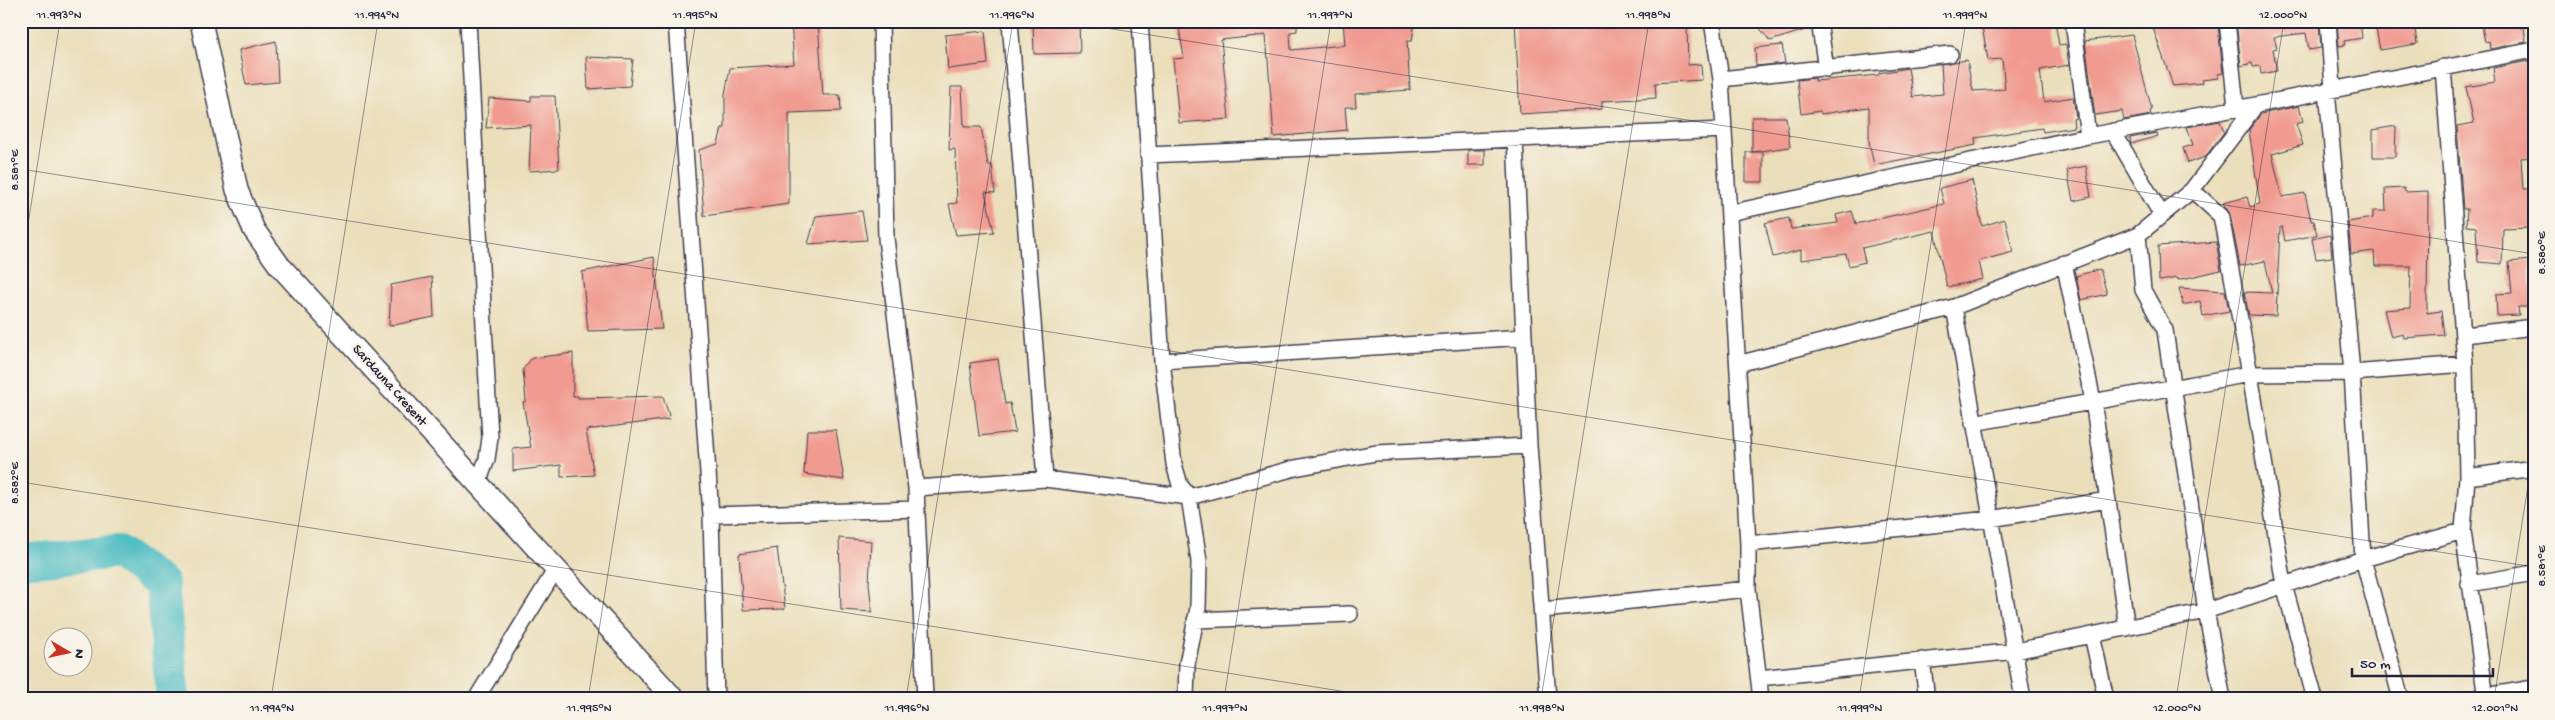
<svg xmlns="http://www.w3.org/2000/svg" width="2555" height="720" font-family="'Gochi Hand',sans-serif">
  <rect width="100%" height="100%" fill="#f7f3e8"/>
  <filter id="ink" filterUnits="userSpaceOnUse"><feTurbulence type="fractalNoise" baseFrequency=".02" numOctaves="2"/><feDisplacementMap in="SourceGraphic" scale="10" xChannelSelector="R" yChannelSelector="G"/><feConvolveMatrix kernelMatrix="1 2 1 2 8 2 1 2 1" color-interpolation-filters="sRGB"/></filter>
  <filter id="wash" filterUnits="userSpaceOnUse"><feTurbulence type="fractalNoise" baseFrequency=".0096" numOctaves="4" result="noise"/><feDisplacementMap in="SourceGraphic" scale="20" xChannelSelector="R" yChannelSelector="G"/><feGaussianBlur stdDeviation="1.12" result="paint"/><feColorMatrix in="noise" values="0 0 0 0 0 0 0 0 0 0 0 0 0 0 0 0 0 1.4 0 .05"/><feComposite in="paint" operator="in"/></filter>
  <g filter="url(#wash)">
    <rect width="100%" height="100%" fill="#ebdfbb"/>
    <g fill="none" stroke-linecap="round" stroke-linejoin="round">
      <!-- river -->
      <path stroke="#4fbdc4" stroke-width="34" d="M21 561 118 552 162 584 173 699"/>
    </g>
    <g id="blocks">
      <!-- building -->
      <path fill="#f19b90" d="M791 21H818L823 95H840L841 111 789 113V204L704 216 699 150 718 144 722 128H725V94L730 68 794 64Z
        M1033 21H1079L1080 53 1034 54Z
        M1178 21H1297V31L1290 32 1291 50 1345 45 1343 21H1415L1412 41H1407L1410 90 1355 94 1356 107H1345L1347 130 1274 137 1266 35 1221 40 1229 119 1179 123 1173 59 1184 58Z
        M1515 21H1599V28L1687 26 1688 65 1701 64 1702 80 1655 83 1656 98 1602 101V109L1520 114Z
        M1754 21H1810L1811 28 1770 41Z
        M1981 21H2055L2059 45 2066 44 2069 65 2040 70 2044 102 2073 97 2076 118 2073 119 2074 127 2043 132 2042 128 1975 138 1976 145 1874 165 1869 141V107L1821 114 1820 111 1801 114 1797 80 1815 78V81L1879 75V73L1908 68 1913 97 1943 94 1941 64 1967 60 1973 91 2005 89 2002 59 1988 60Z
        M2164 21H2204V26L2218 25 2223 73 2218 74V78L2202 80 2203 83 2173 86 2152 25Z
        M2236 21H2256V24L2319 21 2321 48 2309 50 2306 33 2274 37 2277 48 2273 49 2277 71 2261 74 2260 66 2253 67 2252 63 2241 66Z
        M2337 21H2360L2362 38 2344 41 2345 45 2339 46Z
        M2384 21H2414L2417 44 2380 50 2375 23Z
        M2481 21H2520V28L2524 27 2526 42 2490 49 2489 41 2485 42Z
        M985 31 988 64 948 69 945 35Z
        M2132 35 2152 110 2150 111 2151 115 2124 120 2122 111 2095 115 2085 41Z
        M276 41 278 82 246 85 239 50Z
        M1782 45 1785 63 1756 66 1755 48Z
        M586 57 633 59 630 86 588 89Z
        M2534 60V112L2532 113 2534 157 2521 158 2523 189H2534L2533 228 2503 229 2502 264 2478 262 2476 227 2466 226 2467 209H2463L2457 126 2474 123 2466 87 2495 82 2493 68Z
        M951 87H962L964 127H981L988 165H992L995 193 985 192 994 232 956 235 949 204 957 203 955 149 949 150Z
        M531 96H555L559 169 529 171 531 125 486 128 489 98 531 101Z
        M2299 106 2303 122 2296 124 2303 145 2272 154 2282 197 2305 193 2311 221H2314L2317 235 2285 241 2282 227H2280L2277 293H2275H2277L2276 316 2249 315 2244 292 2272 293 2265 261 2240 266 2230 214 2223 203 2247 197 2250 207 2260 204 2249 130 2261 114Z
        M1752 117H1786L1790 147 1752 152Z
        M2220 121 2224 132 2205 157 2188 163 2183 148 2193 145 2187 127Z
        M2396 126 2395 157H2373V130Z
        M2157 133 2158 136 2131 144 2130 138Z
        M1468 150H1485V165H1468Z
        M1746 152H1763V182H1746Z
        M2086 166 2091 197 2073 201 2067 170Z
        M1972 180 1982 226 2005 219 2013 252 1979 261 1983 279 1947 287 1934 231 1862 248 1865 262 1849 266 1846 254 1801 260V250L1773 257 1765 223 1789 218 1791 229 1838 223 1836 215 1852 211 1856 224 1944 204 1940 188Z
        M2404 188 2405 192 2428 191 2427 313 2441 311 2444 335 2404 338 2403 334 2391 337 2384 310 2410 308 2411 266H2375L2374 251 2351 254 2348 222 2373 218V211H2386L2385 189Z
        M862 211 867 240 808 244 816 216Z
        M2330 235 2332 257 2316 259 2312 239Z
        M2216 242 2221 270 2178 280V278L2159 281 2158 246Z
        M654 257 662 329 588 331 582 272Z
        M2531 260V307H2518L2519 315 2497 316 2496 294 2512 293 2509 262Z
        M2100 269 2107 294 2081 300 2076 276Z
        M432 277 434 317 389 326 391 285Z
        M2179 288 2225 291 2229 311 2203 316 2200 301 2183 305Z
        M573 353V396H578V398L663 396 670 419 586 430 594 475 561 477V465L513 471V449L531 447 523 402 526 401 523 369 532 358Z
        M998 359 1005 404 1010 403 1015 432 979 436 970 363Z
        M807 430H836L844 480 804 474Z
        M839 538 871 541 869 584 872 612 841 610Z
        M777 548 785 609 743 610 739 554Z"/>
    </g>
  </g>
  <g filter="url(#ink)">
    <use href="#blocks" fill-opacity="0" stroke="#403e4e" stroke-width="1"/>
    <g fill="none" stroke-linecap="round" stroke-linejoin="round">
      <!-- street casing -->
      <g stroke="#403e4e" stroke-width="18">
        <path id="street" d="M468 21 490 438 487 459 478 483
          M676 21 711 515 716 699
          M881 21 886 238 916 488 925 699
          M1010 21 1045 479
          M1140 21 1162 361 1174 464 1180 485 1189 497 1199 561 1198 608 1187 664 1186 699
          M1712 21 1721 79 1748 544V589L1761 699
          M1819 21 1826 69
          M2073 21 2088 136
          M2227 21 2236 107
          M2328 21 2333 88
          M2443 67 2465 364 2467 477 2463 531 2486 699
          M1721 79 1950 54
          M2327 90 2352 373 2363 559 2401 699
          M2113 131 2161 214
          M1515 139 1529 446 1548 699
          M1148 155 1724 130
          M2192 190 2221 216 2250 374 2284 585 2315 699
          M1729 213 2088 136 2256 105 2534 50
          M2138 235 2143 290 2165 330 2206 611 2223 699
          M2064 263 2093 401 2127 628
          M1954 307 2023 699
          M2464 335 2534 327
          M1162 361 1524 337
          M1738 364 1954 307 2138 235 2192 190 2256 105
          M1973 423 2250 374 2352 373 2465 364
          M2467 477 2534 468
          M916 488 1045 479 1189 497 1295 468 1376 453 1529 446
          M711 515 917 509
          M1748 544 1990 519 2108 500
          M2469 584 2534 573
          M1543 610 1748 589
          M1195 620 1350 614
          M2092 635 2106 699
          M1922 660 1927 699
          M1759 678 2016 651 2206 611 2363 559 2463 531
          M2486 696 2534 688
          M476 699 556 569"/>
      </g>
      <!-- secondary casing -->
      <g stroke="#403e4e" stroke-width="24">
        <path id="secondary" d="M201 21 237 190 254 230 279 265 674 699"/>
      </g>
      <!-- street -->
      <use href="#street" stroke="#fff" stroke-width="15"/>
      <!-- secondary -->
      <use href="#secondary" stroke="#fff" stroke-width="21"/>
    </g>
  </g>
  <!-- ticks -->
  <path fill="none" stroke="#22223b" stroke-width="1" stroke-opacity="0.45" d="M1062 21 2534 254M21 169 2534 567M21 269 60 21M21 482 1391 699M271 699 378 21M588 699 696 21M906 699 1013 21M1224 699 1331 21M1541 699 1649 21M1859 699 1966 21M2176 699 2284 21M2494 699 2534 448"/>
  <g text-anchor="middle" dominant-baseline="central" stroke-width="4.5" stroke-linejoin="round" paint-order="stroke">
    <!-- street labels -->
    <g font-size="14" fill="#22223b" stroke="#f7f3e8">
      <text transform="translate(389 386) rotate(48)">Sardauna Cresent</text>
    </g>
  </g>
  <!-- margin -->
  <rect width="2555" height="720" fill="none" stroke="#f7f3e8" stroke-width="55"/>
  <!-- north arrow -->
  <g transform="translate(68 652) rotate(99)"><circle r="24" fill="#f7f3e8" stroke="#a29fa3"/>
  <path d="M0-4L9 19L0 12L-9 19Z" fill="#c8321e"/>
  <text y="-8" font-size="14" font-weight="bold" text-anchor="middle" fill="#22223b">N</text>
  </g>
  <!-- scale -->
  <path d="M2352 668v8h141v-8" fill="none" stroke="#22223b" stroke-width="2.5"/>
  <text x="2360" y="668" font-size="15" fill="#22223b" stroke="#f7f3e8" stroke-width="4" paint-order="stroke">50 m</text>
  <rect x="28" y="28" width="2500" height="664" fill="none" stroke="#22223b" stroke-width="2"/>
  <g font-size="12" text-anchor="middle" fill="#22223b">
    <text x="59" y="18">11.993°N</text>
    <text x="377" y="18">11.994°N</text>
    <text x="695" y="18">11.995°N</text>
    <text x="1012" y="18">11.996°N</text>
    <text x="1330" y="18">11.997°N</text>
    <text x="1648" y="18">11.998°N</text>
    <text x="1965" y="18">11.999°N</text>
    <text x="2283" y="18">12.000°N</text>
    <text transform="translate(14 170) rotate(-90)" y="4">8.581°E</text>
    <text transform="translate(2541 253) rotate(-90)" y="4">8.580°E</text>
    <text transform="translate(14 483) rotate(-90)" y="4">8.582°E</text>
    <text transform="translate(2541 566) rotate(-90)" y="4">8.581°E</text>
    <text x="272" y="711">11.994°N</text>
    <text x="589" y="711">11.995°N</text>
    <text x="907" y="711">11.996°N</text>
    <text x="1225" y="711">11.997°N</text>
    <text x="1542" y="711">11.998°N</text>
    <text x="1860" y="711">11.999°N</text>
    <text x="2177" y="711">12.000°N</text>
    <text x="2495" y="711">12.001°N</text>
  </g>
</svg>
